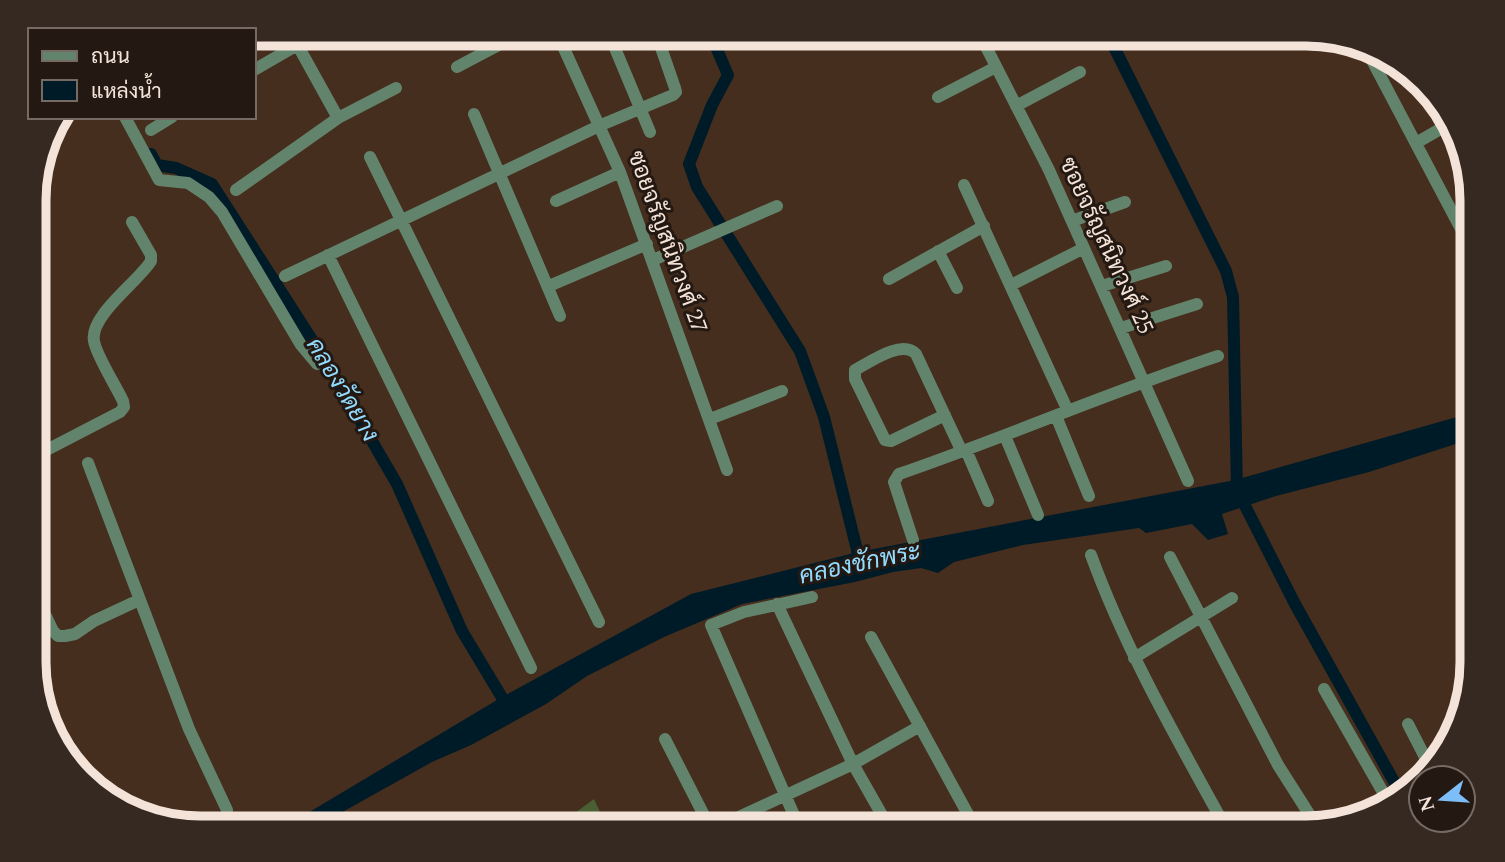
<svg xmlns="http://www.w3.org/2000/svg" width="1505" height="862" font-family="Spectral,Sarabun,serif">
  <rect width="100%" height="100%" fill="#452e1d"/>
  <!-- green -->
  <path fill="#495f33" d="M594 799 608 829H553Z"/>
  <!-- water -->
  <path fill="#001b28" d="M1471 413V439L1369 472 1276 496 1222 514 1228 534 1208 540 1192 524 1146 533 1139 528 1023 545 954 562 938 573 921 568 893 572 855 582 742 604 664 637 587 676 546 704 471 745 432 762 312 829H281L502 697 691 594 858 552 1235 480Z"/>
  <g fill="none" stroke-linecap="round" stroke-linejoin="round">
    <!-- canal -->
    <path stroke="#001b28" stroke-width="12" d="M710 33 728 75 712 105 689 164 697 187 800 351 824 417 860 562
      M1107 33 1226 271 1233 297 1237 490 1295 604 1402 796
      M151 154 157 165 176 168 212 184 323 357 397 484 462 631 507 706"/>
    <!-- minor -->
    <path stroke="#63846c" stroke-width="12" d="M557 33 620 172 727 470
      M979 33 1049 170 1188 481
      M612 41 650 132
      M766 41 779 33
      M297 44 338 118
      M1366 49 1461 229
      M457 67 521 33
      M254 70 318 33
      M938 97 996 67
      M1016 106 1080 72
      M474 114 560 316
      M125 117 159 180 188 183 209 197 222 212 301 345 317 364
      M151 130 172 117
      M1416 143 1449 124
      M370 157 599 622
      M964 185 1068 411
      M236 190 338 118 396 88
      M556 201 620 172
      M1072 221 1125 202
      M938 251 957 288
      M328 255 531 668
      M653 260 777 206
      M285 276 601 125 673 95 676 92 675 88 656 33
      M889 279 984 226
      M1011 285 1084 248
      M549 286 647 244
      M1102 286 1166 266
      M1121 328 1197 304
      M945 415 891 441 885 440 855 379V370C870 362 902 339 916 354L962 452
      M1056 416 1089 496
      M710 419 782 391
      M1005 436 1038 515
      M966 450 988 501
      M35 456 120 412 124 407 123 401C116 386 96 355 94 341 89 316 139 281 151 261V255L132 222
      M88 463 189 729 227 810
      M913 540 894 482 899 474C1006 437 1110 392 1218 356
      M1091 555C1126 651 1177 739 1226 828
      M1170 557 1278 765 1318 828
      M35 593 53 631 58 636H65L75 634 94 621 139 600
      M777 604 853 764 890 829
      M871 637 976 829
      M1134 658 1232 598
      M1324 689 1388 801
      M1408 724 1430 767
      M665 739 711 829
      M1385 805 1411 787
      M713 829 853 764 920 726
      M800 829 711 625 744 612 812 597"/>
  </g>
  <g text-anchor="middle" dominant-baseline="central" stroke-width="6" stroke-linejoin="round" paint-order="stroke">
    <!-- street labels -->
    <g font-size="23" fill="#f3e3d9" stroke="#241912">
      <text transform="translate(667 242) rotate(70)">ซอยจรัญสนิทวงศ์ 27</text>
      <text transform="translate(1106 246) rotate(65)">ซอยจรัญสนิทวงศ์ 25</text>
    </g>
    <!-- water labels -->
    <g font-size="24" font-style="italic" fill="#92dbff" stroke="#241912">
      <text transform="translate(342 390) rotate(59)">คลองวัดยาง</text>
      <text transform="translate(860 564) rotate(-12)">คลองชักพระ</text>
    </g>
  </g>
  <!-- crop -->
  <path d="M0 0H1505V862H0ZM200 46H1306A154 154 0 0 1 1460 200V662A154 154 0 0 1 1306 816H200A154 154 0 0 1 46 662V200A154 154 0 0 1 200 46Z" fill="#352922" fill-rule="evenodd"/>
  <path fill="none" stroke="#f3e3d9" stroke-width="9" d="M200 46H1306A154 154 0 0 1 1460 200V662A154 154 0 0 1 1306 816H200A154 154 0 0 1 46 662V200A154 154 0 0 1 200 46Z"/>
  <!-- legend -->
  <rect x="28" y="28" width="228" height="91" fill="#241912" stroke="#776a62" stroke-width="2"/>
  <rect x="42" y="51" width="35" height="10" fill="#63846c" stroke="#776a62" stroke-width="2"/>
  <text x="91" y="63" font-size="21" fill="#f3e3d9">ถนน</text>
  <rect x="42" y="80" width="35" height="21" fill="#001b28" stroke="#776a62" stroke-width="2"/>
  <text x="91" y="98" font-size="21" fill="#f3e3d9">แหล่งน้ำ</text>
  <!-- north arrow -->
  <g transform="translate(1442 799) rotate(253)"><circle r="33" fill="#241912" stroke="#776a62" stroke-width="2"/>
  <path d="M0-5L12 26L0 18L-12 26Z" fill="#7dbef9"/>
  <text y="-10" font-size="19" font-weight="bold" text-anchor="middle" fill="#f3e3d9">N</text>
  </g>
</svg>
